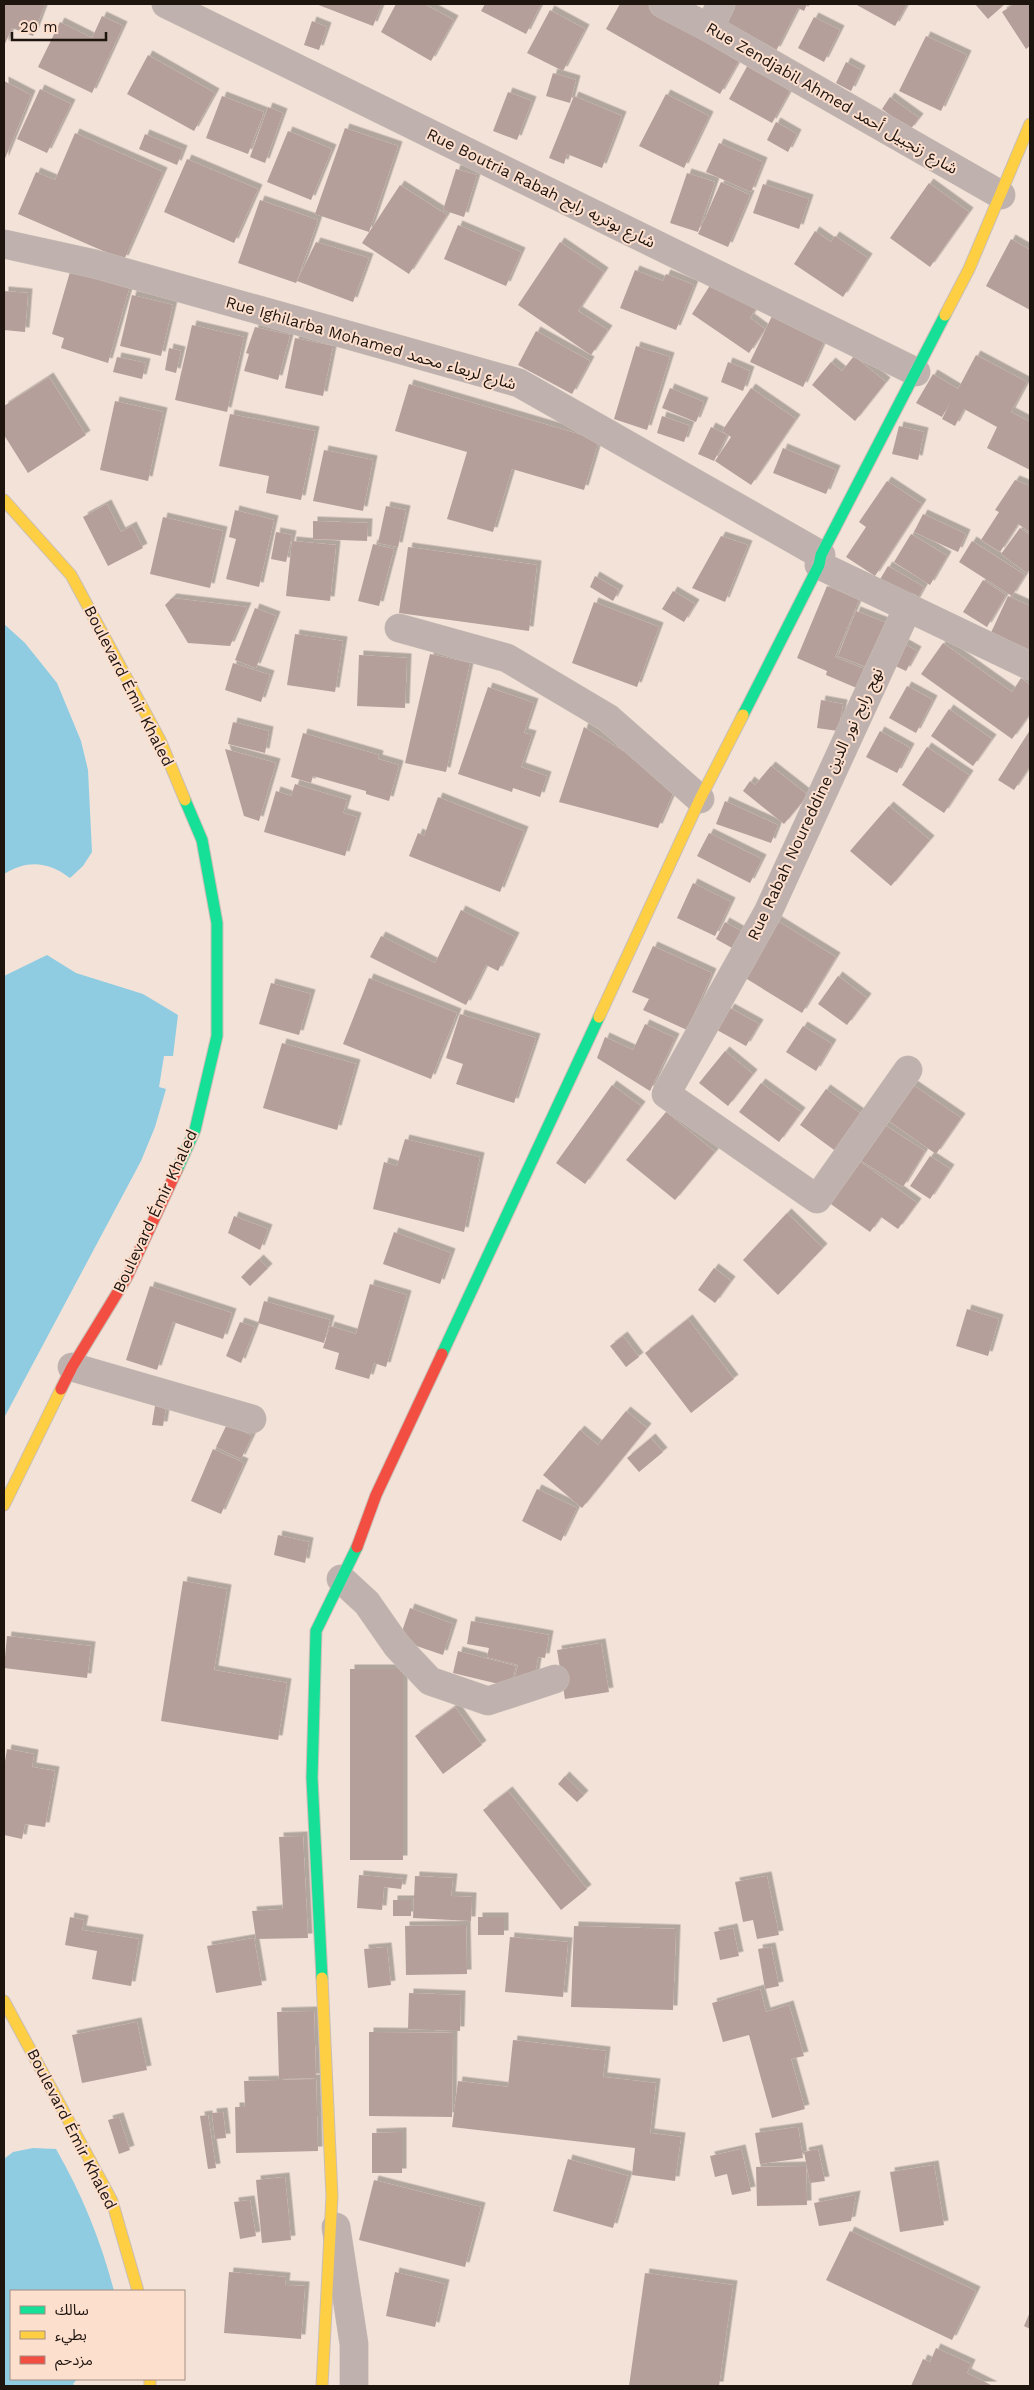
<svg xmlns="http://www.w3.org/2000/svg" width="1034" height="2390" font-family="'Work Sans','Noto Sans Arabic',sans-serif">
  <defs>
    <filter id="shadow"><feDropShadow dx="4.5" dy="-4.5" stdDeviation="0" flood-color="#0004"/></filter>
  </defs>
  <rect width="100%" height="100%" fill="#f2e2d8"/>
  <!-- water -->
  <path fill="#8fcce1" d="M4 624 25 643 57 683 81 741 88 770 92 852 83 866 70 878C49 862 28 859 4 874Z
    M47 955 76 973 143 994 178 1015 173 1056H164L159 1087 166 1089 155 1127 141 1161 4 1418V976Z
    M33 2148 56 2149C82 2194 101 2241 114 2291H11V2379H77L73 2384 75 2386H4V2159L13 2152Z"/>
  <!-- building -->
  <path fill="#b59f9a" filter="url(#shadow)" d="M4 4H45L33 36 12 28 4 46Z
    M316 4H382L373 26Z
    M396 4H424L454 20 431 61 381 32Z
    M485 4H541L526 34 481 11Z
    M620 4H648L741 57 720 94 606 29Z
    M727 4H807L804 11 798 8 776 51 718 22Z
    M855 4H907L895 26Z
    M975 4H1005L988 19Z
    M1014 4H1030V46L1026 49 1002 12Z
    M550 10 585 29 563 71 527 53Z
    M102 16 123 26 92 93 38 67 60 22 92 38Z
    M814 17 840 30 824 62 798 48Z
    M312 21 327 27 319 50 304 45Z
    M926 36 967 55 941 111 899 91Z
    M148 55 215 93 194 131 127 94Z
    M846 62 861 70 851 91 836 83Z
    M749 63 792 87 772 123 729 99Z
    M553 73 576 80 570 103 546 96Z
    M4 81 31 95 4 161Z
    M40 89 71 104 47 153 17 139Z
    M508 92 532 101 517 140 493 131Z
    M666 94 709 116 684 168 639 146Z
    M222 96 264 112 248 154 206 138Z
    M574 96 622 116 602 168 567 154 564 164 549 158Z
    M890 97 919 118 910 130 882 109Z
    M268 107 283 113 265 163 250 157Z
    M776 122 797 134 788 152 767 140Z
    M345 128 398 146 369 232 315 214Z
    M288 131 332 149 311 200 267 182Z
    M75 133 163 172 124 260 18 214 36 172 55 180Z
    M145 134 183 150 177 165 139 149Z
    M719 143 763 162 751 192 706 172Z
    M187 159 258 189 234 243 164 212Z
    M456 169 477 175 464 217 443 210Z
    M687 173 715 182 698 232 670 223Z
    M721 182 750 195 728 247 698 234Z
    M929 183 969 212 930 267 890 238Z
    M763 184 809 199 799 229 753 213Z
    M400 185 447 215 409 274 362 243Z
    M260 200 318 220 297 281 316 242 369 258 353 302 297 281 296 283 238 263Z
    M458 225 521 252 506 286 444 259Z
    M815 231 831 242 835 236 868 258 843 297 794 264Z
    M1011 239 1030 250V310L986 286Z
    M560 242 604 272 578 311 608 330 591 355 518 305Z
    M72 265 131 282 108 363 61 348 64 338 52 334Z
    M635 270 663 281 666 274 694 285 676 330 620 308Z
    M714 279 757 307 750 318 765 329 749 353 692 314Z
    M4 291 28 293 25 332 4 330Z
    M132 295 173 305 161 356 120 346Z
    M773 314 825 339 803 387 750 362Z
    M192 325 244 337 227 412 175 400Z
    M255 327 290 335 278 380 244 371 249 354 246 353Z
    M536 331 590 361 572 394 518 365Z
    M295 338 333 346 323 396 285 388Z
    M636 346 670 357 647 430 614 419Z
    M169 348 181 351 176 373 165 370Z
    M976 355 1027 382 1011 412 1030 422V470L987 448 997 427 964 409 955 426 942 419 951 401 942 417 916 403 933 374 958 389Z
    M854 356 886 382 855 421 812 385 831 362 842 371Z
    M117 357 146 363 142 379 113 372Z
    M728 362 750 371 743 391 721 382Z
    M49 377 86 435 28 473 4 435V406Z
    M409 384 599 440 584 490 512 469 493 532 447 519 467 452 395 431Z
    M670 388 704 402 696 422 662 408Z
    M751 388 796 419 751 485 715 461 731 437 722 431Z
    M115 401 163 412 148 481 100 470Z
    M230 414 315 431 301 500 266 493 269 476 219 466Z
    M662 416 690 426 684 442 657 433Z
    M899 426 924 432 918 460 892 454Z
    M711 427 727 435 714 461 698 454Z
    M783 448 836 470 826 494 773 473Z
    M324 450 373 460 363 511 313 501Z
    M1015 480 1030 486V532L1018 524 1000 552 981 540 999 512 995 510Z
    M887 481 922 504 875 576 846 557 866 527 859 522Z
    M107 504 121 532 132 526 143 548 108 566 83 517Z
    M386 506 406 510 398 547 378 543Z
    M235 510 274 520 259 587 226 579 236 539 229 537Z
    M923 514 966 534 958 552 914 532Z
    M163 517 223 531 210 588 150 574Z
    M313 521 368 523 367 541 313 539Z
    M1020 528 1030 535V569L1027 573 1001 554Z
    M276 532 292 535 286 562 271 559Z
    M911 534 947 556 930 585 894 562Z
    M721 536 748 545 725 602 692 588Z
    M292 541 336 545 330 601 286 596Z
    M972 541 1025 575 1012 596 959 562Z
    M373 544 394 549 379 606 358 601Z
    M408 547 537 565 529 631 399 613Z
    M888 566 924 587 915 603 879 581Z
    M595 576 619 590 613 601 590 587Z
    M983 580 1006 595 987 627 963 612Z
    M827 586 859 600 835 657 867 670 859 689 826 675 827 671 797 658Z
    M673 591 695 604 684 622 662 609Z
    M1008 596 1030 606V656L989 637Z
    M172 598 247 607 230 646 188 643 165 605Z
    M594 602 659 627 637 687 572 663Z
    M255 608 276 616 256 668 235 660Z
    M856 611 887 623 869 668 838 656Z
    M295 634 343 641 335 692 287 685Z
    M901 642 917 651 906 671 889 663Z
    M943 643 1012 692 1021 678 1030 685V714L1012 739 921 674Z
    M430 654 470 663 446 772 405 763Z
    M359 655 407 658 405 708 357 706Z
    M233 663 270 675 261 702 225 690Z
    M907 686 933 700 916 733 889 718Z
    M488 687 534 703 524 733 532 735 521 767 547 776 540 797 513 788 512 792 458 774Z
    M821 700 843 704 838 731 817 728Z
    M949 709 992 739 973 766 931 736Z
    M233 722 269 731 265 753 228 744Z
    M584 727 677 784 658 828 559 802Z
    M1030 730V766L1014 790 998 780Z
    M880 731 910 748 897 773 866 757Z
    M303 733 379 755 378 759 399 765 389 801 366 794V791L313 776 311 783 291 777Z
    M927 747 969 775 944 813 902 785Z
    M225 749 276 763 259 821 244 816Z
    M771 766 808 795 784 824 743 791 750 781 755 785Z
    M295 784 347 800 343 813 357 817 345 856 264 832 276 791 291 796Z
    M438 797 524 831 500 892 409 856 418 833 424 836Z
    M725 801 778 825 771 843 716 824Z
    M889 806 930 840 891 886 850 851Z
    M709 833 762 859 750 883 697 856Z
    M693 883 731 902 715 936 677 918Z
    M461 910 515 937 498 971 486 965 466 1005 370 957 381 936 435 963Z
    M776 920 836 957 802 1013 742 976Z
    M725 922 741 931 732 948 716 939Z
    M653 946 712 973 687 1030 643 1010 649 999 632 992Z
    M838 976 867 998 847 1025 818 1004Z
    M369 978 457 1013 431 1079 343 1044Z
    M271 983 311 994 299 1035 259 1024Z
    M730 1008 759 1024 746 1046 717 1030Z
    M460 1014 536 1038 514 1103 456 1084 463 1064 446 1058Z
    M645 1024 675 1038 650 1091 597 1058 605 1037 633 1050Z
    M803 1026 832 1044 816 1071 786 1052Z
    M282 1043 356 1064 337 1130 263 1108Z
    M725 1051 753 1074 728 1106 699 1083Z
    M761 1083 801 1112 779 1142 739 1112Z
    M612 1085 641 1106 585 1184 556 1163Z
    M913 1085 961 1118 936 1154 889 1121Z
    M826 1089 867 1118 841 1155 800 1125Z
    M666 1112 715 1152 675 1200 626 1160Z
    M883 1124 925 1151 903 1187 860 1160Z
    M405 1139 480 1157 464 1232 373 1209 384 1162 397 1166Z
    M930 1156 950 1169 930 1199 910 1186Z
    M858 1160 917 1203 898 1229 881 1217 870 1232 828 1202Z
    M787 1213 823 1248 778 1295 743 1260Z
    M234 1216 268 1229 260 1250 228 1233Z
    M394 1232 451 1253 440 1284 383 1264Z
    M259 1259 268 1268 250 1286 241 1277Z
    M714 1268 731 1281 715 1303 698 1290Z
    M370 1284 407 1295 386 1367 374 1363 369 1379 335 1369 339 1353 323 1348 330 1326 356 1334Z
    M150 1286 232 1313 223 1339 173 1322 157 1370 126 1360Z
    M264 1301 330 1320 324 1343 258 1323Z
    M967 1309 999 1319 988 1356 956 1346Z
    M688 1319 734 1379 691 1413 645 1353Z
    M240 1322 255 1327 241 1363 226 1356Z
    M623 1336 639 1357 626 1367 610 1346Z
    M155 1406 166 1407 163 1426 152 1425Z
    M626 1411 647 1428 582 1508 543 1475 580 1430 598 1445Z
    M227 1424 252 1436 241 1459 216 1447Z
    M651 1438 663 1452 639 1472 627 1458Z
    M213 1449 244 1463 221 1514 191 1501Z
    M537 1489 577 1508 561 1541 522 1521Z
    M278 1535 309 1542 305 1563 274 1555Z
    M183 1581 227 1589 214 1670 287 1683 278 1740 161 1721Z
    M410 1608 453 1624 443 1655 399 1640Z
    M471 1621 549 1635 545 1658 538 1657 534 1680 515 1677 518 1665 487 1657 489 1648 467 1644Z
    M7 1636 91 1646 87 1678 4 1668Z
    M601 1643 609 1692 565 1699 557 1650Z
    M458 1651 516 1666 511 1687 453 1673Z
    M350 1669H403V1860H350Z
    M455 1707 482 1745 443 1774 415 1736Z
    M7 1749 34 1754 32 1767 55 1771 45 1827 25 1824 22 1839 4 1835V1768Z
    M565 1776 584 1795 577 1802 558 1784Z
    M508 1791 587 1889 561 1910 483 1810Z
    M303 1836 308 1938 256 1939 252 1911 283 1909 279 1837Z
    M359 1875 403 1879 401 1889 384 1887 382 1910 357 1908Z
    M415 1876 453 1878 451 1896 472 1897 471 1921 413 1918Z
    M767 1876 779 1935 757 1939 753 1920 743 1922 735 1882Z
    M393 1900H411V1916H393Z
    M70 1917 84 1920 82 1930 139 1939 131 1986 92 1979 97 1951 65 1945Z
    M478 1917H504V1935H478Z
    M466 1925 467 1974 406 1975 405 1926Z
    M574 1926 676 1929 673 2010 571 2007Z
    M733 1928 739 1956 720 1960 714 1932Z
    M510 1937 568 1942 563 1997 505 1992Z
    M254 1938 262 1985 216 1993 207 1946Z
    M387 1947 391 1985 368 1988 364 1949Z
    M771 1947 779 1986 765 1989 758 1949Z
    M760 1989 766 2012 789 2005 804 2056 791 2059 805 2109 772 2118 749 2035 723 2042 712 2003Z
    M409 1993 461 1995 460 2031 408 2029Z
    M314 2011 316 2078 279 2079 277 2012Z
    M137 2022 147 2070 82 2083 72 2035Z
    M369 2032 453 2033 452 2117 369 2116Z
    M513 2040 606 2051 603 2077 656 2083 650 2133 681 2137 675 2181 632 2175 635 2148 452 2127 458 2081 508 2087Z
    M316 2079 318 2151 236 2153 235 2107H245L244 2081Z
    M223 2112 226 2138 215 2139 212 2113Z
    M208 2115 216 2168 208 2169 200 2116Z
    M119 2117 130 2150 119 2154 108 2120Z
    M798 2127 803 2158 760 2164 755 2133Z
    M402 2132V2173H372V2133Z
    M741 2149 751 2191 732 2195 727 2174 715 2177 710 2156Z
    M818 2149 825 2181 810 2183 804 2152Z
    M568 2159 628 2176 613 2228 553 2211Z
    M934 2165 944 2225 900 2232 890 2172Z
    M806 2166 807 2205 757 2206 756 2167Z
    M285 2177 291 2240 262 2243 256 2180Z
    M374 2180 481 2207 465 2267 359 2240Z
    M856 2195 851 2221 819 2226 814 2203Z
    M250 2200 256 2236 240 2239 234 2202Z
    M850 2231 976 2291 952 2340 826 2280Z
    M229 2272 286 2277 285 2285 305 2286 301 2339 224 2333Z
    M395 2272 445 2284 435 2327 386 2316Z
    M645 2273 733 2285 719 2386H629Z
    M1030 2312V2329L1024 2326Z
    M936 2348 971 2364 967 2373 993 2386H911L923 2359 930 2362Z"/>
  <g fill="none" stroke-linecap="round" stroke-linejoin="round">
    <!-- street casing -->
    <g stroke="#cabeb6" stroke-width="29">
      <path id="street" d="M166 4 916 372
        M663 4 709 28 1001 195
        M709 28 721 4
        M4 244 95 264 519 383 821 555
        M819 565 1030 666
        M908 607 768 912 666 1094 817 1199 908 1070
        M399 628 507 658 608 718 700 799
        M72 1367 252 1419
        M341 1579 367 1603 397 1646 430 1681 488 1701 555 1679
        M336 2227 354 2344V2386"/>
    </g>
    <!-- fast casing -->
    <g stroke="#cabeb6" stroke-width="13">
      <path id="fast" d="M743 715 819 565 821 555 945 315
        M177 1170 195 1130 217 1036V923L202 840 185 800
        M442 1354 599 1017
        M322 1978 312 1778 316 1631 357 1547"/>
    </g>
    <!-- slow casing -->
    <g stroke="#cabeb6" stroke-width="13">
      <path id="slow" d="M945 315 969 269 1030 124
        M4 500 71 575 160 740 185 800
        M599 1017 700 799 743 715
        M4 1505 61 1389
        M322 1978 332 2196 322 2386
        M4 2001 112 2201 138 2291
        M150 2379V2386"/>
    </g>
    <!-- jam casing -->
    <g stroke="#cabeb6" stroke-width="13">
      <path id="jam" d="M61 1389 72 1367 127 1277 177 1170
        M357 1547 376 1495 442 1354"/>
    </g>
    <!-- street -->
    <use href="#street" stroke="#bfb1ae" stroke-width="28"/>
    <!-- fast -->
    <use href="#fast" stroke="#16e098" stroke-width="11"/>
    <!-- slow -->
    <use href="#slow" stroke="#ffcf43" stroke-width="11"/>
    <!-- jam -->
    <use href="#jam" stroke="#f24e42" stroke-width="11"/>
  </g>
  <g text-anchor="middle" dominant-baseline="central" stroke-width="4" stroke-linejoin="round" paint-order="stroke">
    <!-- street labels -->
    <g font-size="16" fill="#1f150f" stroke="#fddfce">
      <text transform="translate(832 98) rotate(30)">Rue Zendjabil Ahmed شارع زنجبيل أحمد</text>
      <text transform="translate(541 188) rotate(26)">Rue Boutria Rabah شارع بوتريه رابح</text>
      <text transform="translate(371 343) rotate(16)">Rue Ighilarba Mohamed شارع لربعاء محمد</text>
      <text transform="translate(129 686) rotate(63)">Boulevard Émir Khaled</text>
      <text transform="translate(815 804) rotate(-65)">Rue Rabah Noureddine نهج رابح نور الدين</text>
      <text transform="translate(155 1211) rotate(-65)">Boulevard Émir Khaled</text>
      <text transform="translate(72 2129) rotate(63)">Boulevard Émir Khaled</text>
    </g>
  </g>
  <!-- border -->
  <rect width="1034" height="2390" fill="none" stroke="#1f150f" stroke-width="10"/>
  <!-- legend -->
  <rect x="10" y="2290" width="175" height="90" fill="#fddfce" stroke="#a48e82"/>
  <rect x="20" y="2306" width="25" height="8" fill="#16e098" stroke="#a48e82"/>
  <text x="55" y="2315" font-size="15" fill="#1f150f">سالك</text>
  <rect x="20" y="2331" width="25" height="8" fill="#ffcf43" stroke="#a48e82"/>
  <text x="55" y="2340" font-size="15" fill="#1f150f">بطيء</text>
  <rect x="20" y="2356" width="25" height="8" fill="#f24e42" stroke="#a48e82"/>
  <text x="55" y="2365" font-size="15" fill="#1f150f">مزدحم</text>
  <!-- scale -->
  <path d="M12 32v8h94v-8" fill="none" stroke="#1f150f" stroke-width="2.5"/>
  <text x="20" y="32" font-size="15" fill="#1f150f" stroke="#fddfce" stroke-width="4" paint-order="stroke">20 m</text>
</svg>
